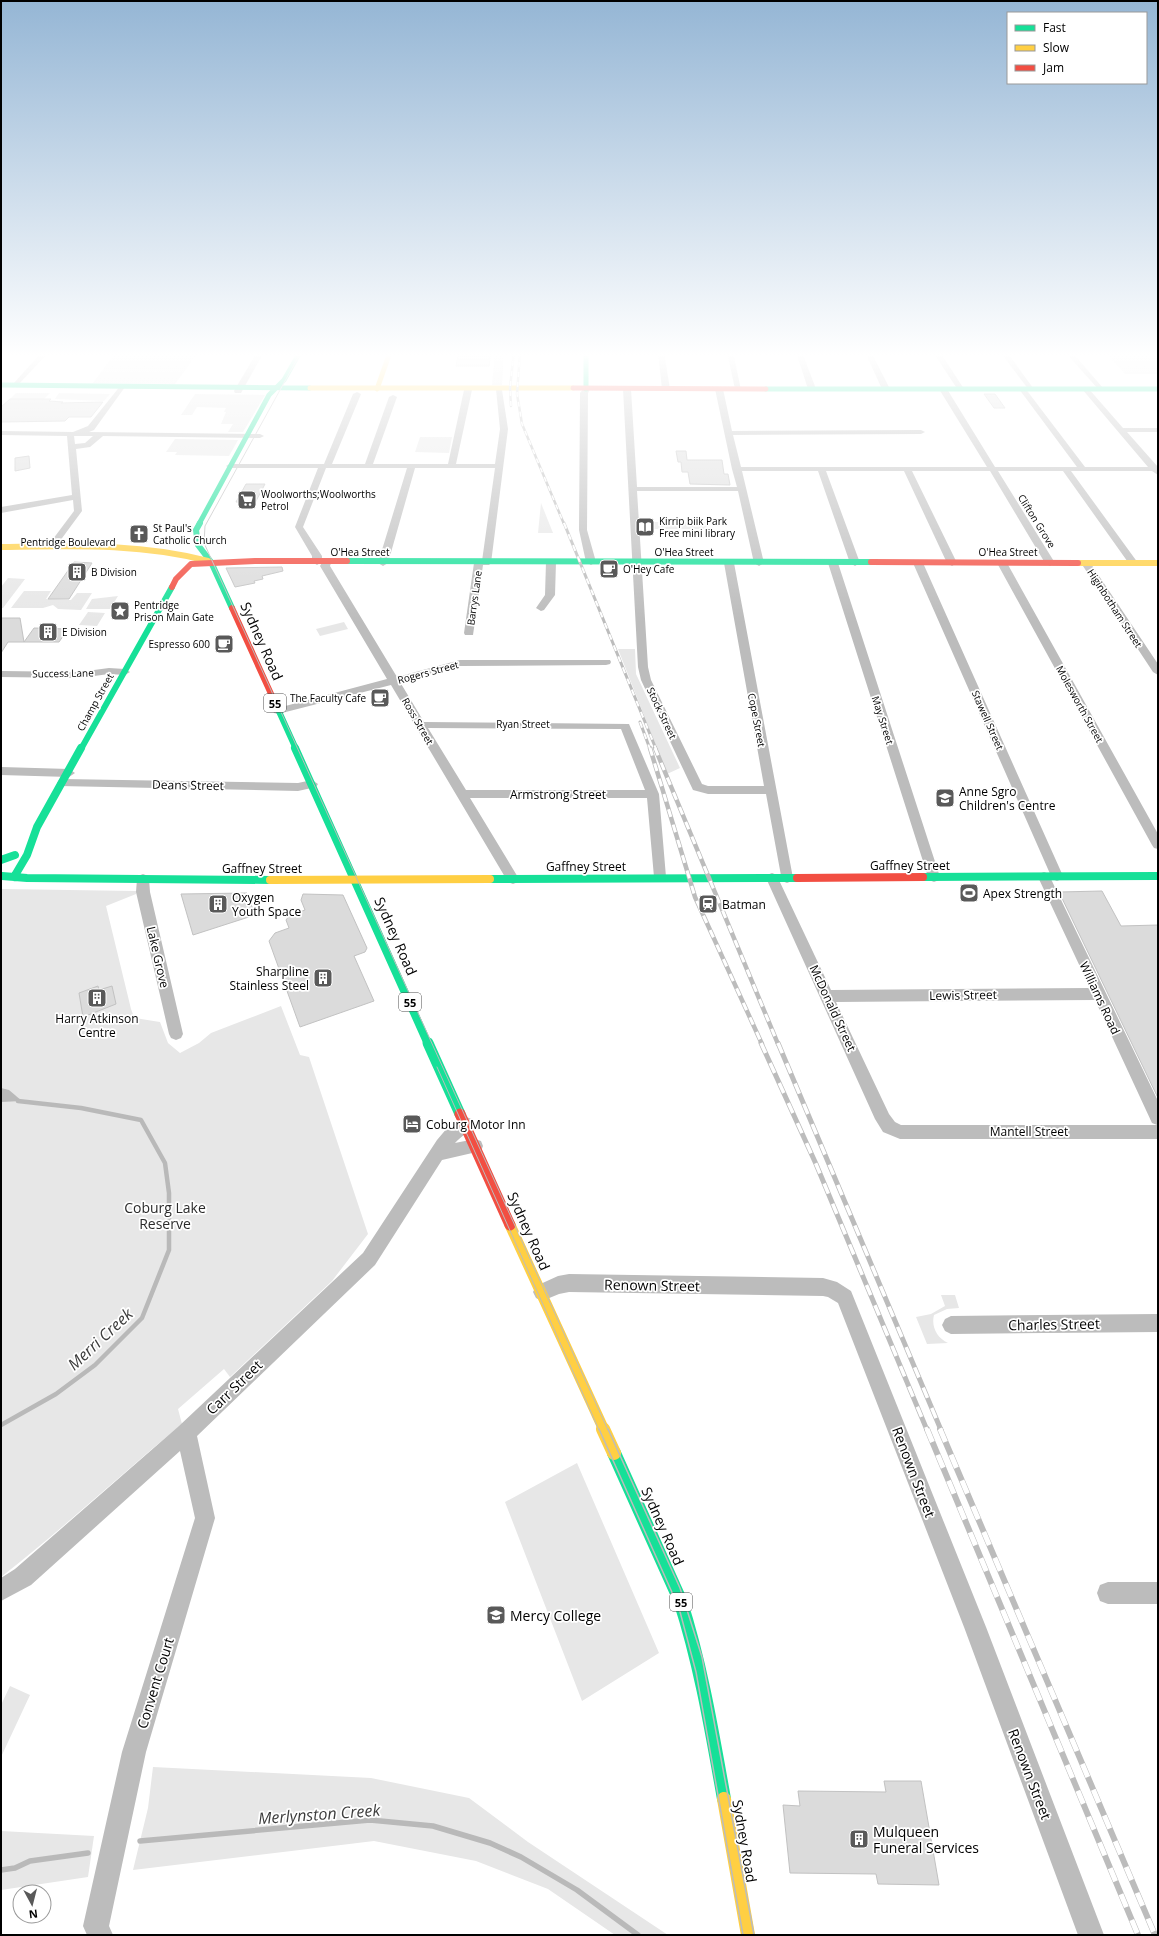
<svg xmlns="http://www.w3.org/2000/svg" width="1159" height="1936" font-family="'Open Sans',sans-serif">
  <rect width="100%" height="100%" fill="#fff"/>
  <!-- green -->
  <path fill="#e7e7e7" d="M116 352H214L197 354 175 384 93 383Z
    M495 352H504L502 385H492Z
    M1105 352H1158V374H1125Z
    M16 393H50L44 399H10Z
    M59 393 110 394 104 401 55 399Z
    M195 394 265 395 243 432H228L233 424H221L226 412H224L226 408 197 407 192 415H181Z
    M420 437H452L449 453 415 452Z
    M175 439 238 440 229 456 175 455 177 452H166Z
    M541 503 553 533H538Z
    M643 522H706L707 529H644Z
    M8 578 25 579 3 608H1V587Z
    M24 591H51L46 599 71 600 77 593H92L81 610 58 609 53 605 43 608H11Z
    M118 596 110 609H86L92 599Z
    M88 612 105 613 97 626 79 625Z
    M344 622 348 629 320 636 316 629Z
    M618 649H635L636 674 680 768 667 774Z
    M1 889 136 891V894L106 906 131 1009 134 1017 141 1019 160 1022 168 1043 180 1053 199 1043 211 1033 281 1006 300 1055 309 1057 368 1234 332 1281 230 1377 224 1369 178 1409 182 1424C121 1474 64 1528 1 1577Z
    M941 1295H955L959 1308 947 1309 934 1315C931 1327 937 1338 948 1343L927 1344 916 1317 931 1314 945 1306Z
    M577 1463 659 1653 582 1701 505 1502Z
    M10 1686 30 1695 1 1757V1705Z
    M153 1767 371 1778 469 1798 528 1842 668 1935H615L548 1889 476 1861 374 1841 133 1870 148 1808Z
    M1 1831 94 1836 88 1877 1 1890Z"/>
  <!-- water -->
  <path fill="#b9b9b9" d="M1 1088 9 1090 22 1101 1 1102Z"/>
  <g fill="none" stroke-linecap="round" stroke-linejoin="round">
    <!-- stream-far1 -->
    <path stroke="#b9b9b9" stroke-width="4.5" d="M1 1425 56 1394 95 1365 142 1318 169 1250V1193L165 1163 141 1120 81 1108 18 1101"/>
    <!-- stream -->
    <path stroke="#b9b9b9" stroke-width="5.5" d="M140 1841 370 1820 433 1826 490 1843 521 1857 577 1890 638 1935
      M1 1870 15 1868 30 1861 88 1853"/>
  </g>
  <!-- building -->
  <path fill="#dbdbdb" stroke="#c2c2c2" d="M459 352H491L489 366H456Z
    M984 394H995L1005 408H994Z
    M10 399H51L49 401 63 402 61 403 103 402 91 417H69L65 421 1 422V407Z
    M676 451H686L687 460H722L724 474H728L730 485 690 484 688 472H682L681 462H678Z
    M29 456 30 468 15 471V458Z
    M246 484H265L255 503 236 502Z
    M74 562 92 563 69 599H48Z
    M282 567 283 571 262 576 263 579 254 581 255 583 235 587 226 568Z
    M1 618H20L24 642 34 628 68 629 59 642H8L1 653Z
    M1102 891 1121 926 1158 925V1098L1059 892Z
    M247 893 255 915 193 935 181 894Z
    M303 894 343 895 367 948 365 952 354 956 374 1001 300 1027 269 941 275 933 289 928 286 920 289 916 305 910 301 900Z
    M98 986 99 990 112 986 116 1004 83 1017 79 993Z
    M884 1781H921L939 1885 878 1884 876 1874 790 1873 783 1805 800 1806 798 1791 886 1792Z"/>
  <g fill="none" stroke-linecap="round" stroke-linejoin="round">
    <!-- street -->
    <path fill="#bcbcbc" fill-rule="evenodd" d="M42 352H49L17 386H13V384Z
      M257 352H264L241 393H235L234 391Z
      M658 352H664L670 389 666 391 662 389Z
      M727 352H733L741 390 735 389Z
      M796 352H802L816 389 814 390 808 389Z
      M865 352H871L890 389 888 390 882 389Z
      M933 352H940L964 389 962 390H958Z
      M1000 352H1007L1033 388V390H1029Z
      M1065 352H1072L1103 388V390H1099Z
      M123 384 125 385V387L94 430 89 432 260 434 264 436 260 438 103 436 90 447 76 449 82 511 54 549H48L47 547 74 511 73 500 1 513V507L72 495 67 436 1 435V431L73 432 88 426 121 385ZM74 436H93L85 443 75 444Z
      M586 387 590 389 588 393 587 530 596 562 591 565 586 562 579 530 580 393 584 388Z
      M627 387 631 389 637 487H737L732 469 715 389 719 387 723 389 732 431 921 430 925 432 921 434 733 435 741 467H987L939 389 943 387 947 389 995 467H1077L1019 389 1023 387 1025 388 1085 467H1148L1082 389 1088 388 1123 428H1158V432H1127L1158 467V475L1152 471H1071L1138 563 1136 565H1130L1063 471H998L1055 563 1050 566 1045 563 990 471H912L957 563 952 566 947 563 904 471H826L860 563 855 566 850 563 818 471H742L764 563 759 566 754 563 738 491H637L648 667 651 680 702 784 708 786H764L724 563 729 560 734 563 793 878 792 881 787 883 782 881 766 794H708L693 790 641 680 638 667 623 389Z
      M468 388 472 390 456 464H495L500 429 496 389 502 390 508 429 491 563 489 565H483L473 635H465L464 633 474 563 476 561H482L495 468H415L388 563 383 566 378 563 407 468H326L303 527 322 556V562L317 565 312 562V556L295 527 318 468H230L226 466 230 464H324L353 394 357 392 361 394 332 464H365L389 397 393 395 397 397 373 464H448L464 390Z
      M551 559 556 562 555 595 544 610 541 611 536 608 545 595 546 562Z
      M326 560 331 563 330 566 397 677 460 660H610L611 662 610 664 606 665 460 666 400 682 424 722 629 724 659 794 666 877 665 880 660 882 655 880 654 877 647 798H470L519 879 518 882 513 884 508 882 391 685 278 714 274 713 273 711 274 709 387 679 320 566 323 561ZM428 728 621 729 645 790H466Z
      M833 560 838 563 940 877 939 880 934 882 929 880 928 877 828 563Z
      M918 560 923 563 1063 876 1062 879 1057 881 1052 879 1051 876 913 563Z
      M1002 560 1007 563 1158 834V849L1154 848 1152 845 997 563Z
      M1086 560 1089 561 1158 664V675L1153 672 1081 563Z
      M109 668 125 669 130 672 125 675 109 674 79 678 1 677 2 671 79 672Z
      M1 767 69 769 75 773 69 777 1 775Z
      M63 779 298 783 312 780 318 784 316 787 298 791 59 786 57 783 59 780Z
      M1044 872 1049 874 1050 877 1158 1101V1139H900L883 1132 875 1119 766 878 767 875 772 873 777 875 778 878 831 990 1090 988 1038 877 1039 874ZM1095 1000 1152 1123 1157 1125H901L895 1122 889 1114 836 1002Z
      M143 874 148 876 149 879 150 892 183 1034 181 1038 176 1040 171 1038 169 1034 136 892 137 879 138 876Z
      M466 1117 472 1119 474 1124C470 1132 461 1136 455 1143L475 1139 481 1141 483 1146 481 1151 442 1160 375 1265 197 1436 215 1518 146 1752 109 1926 113 1935H87L83 1926 122 1752 195 1518 180 1451 31 1585 1 1601V1578L15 1569 179 1426 363 1253 437 1140 448 1127Z
      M569 1274 823 1278 837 1282 851 1291 986 1627 1104 1935H1078L964 1627 838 1303 828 1297 823 1296 569 1292 559 1294 542 1301 536 1298 533 1292 536 1286 558 1276Z
      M1158 1314V1332L951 1334 945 1331 942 1325 945 1319 951 1316Z
      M1108 1582H1158V1604H1108L1100 1601 1097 1593 1100 1585Z"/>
    <!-- fast-far4 -->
    <path stroke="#16e098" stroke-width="5" d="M586 352V389
      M1 385 310 388
      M766 389H1158
      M199 524 269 395 284 380 300 352"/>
    <!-- fast-far3 -->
    <path stroke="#16e098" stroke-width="6" d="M200 523 196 530 198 545 211 562 232 608
      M347 561 871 562
      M272 696 296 749
      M81 749 172 587"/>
    <!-- fast-far2 -->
    <path stroke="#16e098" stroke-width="8" d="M295 748 428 1044
      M1 860 15 855
      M2 876 27 878 270 880
      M14 877 27 855 37 827 81 748
      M923 877 1158 876
      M490 879 797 878"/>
    <!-- fast-far1 -->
    <path stroke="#16e098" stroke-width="11" d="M428 1043 460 1114"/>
    <!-- fast -->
    <path stroke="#16e098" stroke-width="14" d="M614 1453 680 1600C701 1665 712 1732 724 1799"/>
    <!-- slow-far4 -->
    <path stroke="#ffcf43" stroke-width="5" d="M310 388H573
      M377 389 390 352"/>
    <!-- slow-far3 -->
    <path stroke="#ffcf43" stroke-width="6" d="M1 547C71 546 140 543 208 561
      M1078 563H1158"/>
    <!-- slow-far2 -->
    <path stroke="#ffcf43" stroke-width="8" d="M270 880 490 879"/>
    <!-- slow-far1 -->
    <path stroke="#ffcf43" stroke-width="11" d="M510 1225 604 1430"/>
    <!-- slow -->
    <path stroke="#ffcf43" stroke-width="14" d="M603 1429 614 1453
      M724 1799 748 1935"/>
    <!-- jam-far3 -->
    <path stroke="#f24e42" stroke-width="5" d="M573 388 766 389"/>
    <!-- jam-far2 -->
    <path stroke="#f24e42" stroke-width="6" d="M871 562 1078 563
      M172 587 176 579 191 564 255 561H347
      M232 608 272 696"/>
    <!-- jam-far1 -->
    <path stroke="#f24e42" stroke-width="8" d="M797 878 923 877"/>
    <!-- jam -->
    <path stroke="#f24e42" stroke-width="11" d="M460 1114 510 1225"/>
    <!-- tram-far1 -->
    <path stroke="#bcbcbc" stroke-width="1" d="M301 352 205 526 204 543 608 1430
      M437 1067 599 1430"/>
    <!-- tram -->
    <path stroke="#bcbcbc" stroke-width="1.5" d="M599 1429 679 1608 696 1672 743 1935
      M608 1429 680 1588 702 1657 754 1935"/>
    <!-- rail-far4 casing -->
    <g stroke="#bcbcbc" stroke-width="2.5">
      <path id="rail-far4" d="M520 352 517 394 522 424 564 524
        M511 406 510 388 514 352"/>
    </g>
    <!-- rail-far3 casing -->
    <g stroke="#bcbcbc" stroke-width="3">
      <path id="rail-far3" d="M564 523 656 749
        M640 722 650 749"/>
    </g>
    <!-- rail-far2 casing -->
    <g stroke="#bcbcbc" stroke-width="4.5">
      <path id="rail-far2" d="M650 748 695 897 762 1044
        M655 748 778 1044"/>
    </g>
    <!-- rail-far1 casing -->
    <g stroke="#bcbcbc" stroke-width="5">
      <path id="rail-far1" d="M761 1043 816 1164 927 1430
        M778 1043 941 1430"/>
    </g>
    <!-- rail casing -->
    <g stroke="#bcbcbc" stroke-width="6">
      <path id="rail" d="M927 1429 1138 1935
        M940 1429 1155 1935"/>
    </g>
    <!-- rail-far4 -->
    <use href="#rail-far4" stroke="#fff" stroke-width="1.5" stroke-dasharray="5" stroke-linecap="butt"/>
    <!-- rail-far3 -->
    <use href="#rail-far3" stroke="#fff" stroke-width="2" stroke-dasharray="6" stroke-linecap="butt"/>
    <!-- rail-far2 -->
    <use href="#rail-far2" stroke="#fff" stroke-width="3" stroke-dasharray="8" stroke-linecap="butt"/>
    <!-- rail-far1 -->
    <use href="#rail-far1" stroke="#fff" stroke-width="3.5" stroke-dasharray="11" stroke-linecap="butt"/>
    <!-- rail -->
    <use href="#rail" stroke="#fff" stroke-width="5" stroke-dasharray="14" stroke-linecap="butt"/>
  </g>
  <!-- sky -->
  <linearGradient id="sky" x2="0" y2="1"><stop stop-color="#95b6d5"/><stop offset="0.57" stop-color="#fff"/><stop offset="1" stop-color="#fff" stop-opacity="0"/></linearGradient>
  <rect width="1159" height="623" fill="url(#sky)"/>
  <!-- icons -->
  <defs>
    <g id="supermarket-square" transform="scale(1)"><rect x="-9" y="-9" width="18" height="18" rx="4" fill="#595959" stroke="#fff"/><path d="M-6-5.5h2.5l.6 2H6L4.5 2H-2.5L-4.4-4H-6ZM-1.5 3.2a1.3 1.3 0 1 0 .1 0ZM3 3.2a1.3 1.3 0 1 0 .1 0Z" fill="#fff"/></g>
    <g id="library-square" transform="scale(1)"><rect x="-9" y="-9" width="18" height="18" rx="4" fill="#595959" stroke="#fff"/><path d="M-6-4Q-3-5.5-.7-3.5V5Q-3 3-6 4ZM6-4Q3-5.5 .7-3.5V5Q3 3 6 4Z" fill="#fff"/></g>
    <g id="church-square" transform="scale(1)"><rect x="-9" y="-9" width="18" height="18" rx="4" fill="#595959" stroke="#fff"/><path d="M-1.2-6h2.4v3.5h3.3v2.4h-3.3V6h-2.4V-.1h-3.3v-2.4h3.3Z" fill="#fff"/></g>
    <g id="cafe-square" transform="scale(1)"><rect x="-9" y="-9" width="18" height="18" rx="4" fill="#595959" stroke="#fff"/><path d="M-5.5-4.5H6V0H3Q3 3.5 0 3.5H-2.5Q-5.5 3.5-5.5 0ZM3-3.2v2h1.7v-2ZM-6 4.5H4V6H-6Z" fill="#fff"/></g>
    <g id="building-square" transform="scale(1)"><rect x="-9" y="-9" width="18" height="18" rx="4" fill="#595959" stroke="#fff"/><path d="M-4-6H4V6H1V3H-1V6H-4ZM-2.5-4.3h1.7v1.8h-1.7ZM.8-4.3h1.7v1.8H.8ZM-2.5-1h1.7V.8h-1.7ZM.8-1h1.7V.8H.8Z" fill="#fff"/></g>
    <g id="sight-square" transform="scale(1)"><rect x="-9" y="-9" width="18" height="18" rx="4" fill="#595959" stroke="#fff"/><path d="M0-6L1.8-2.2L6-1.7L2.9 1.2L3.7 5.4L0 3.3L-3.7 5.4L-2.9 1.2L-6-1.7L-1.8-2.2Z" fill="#fff"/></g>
    <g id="school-square" transform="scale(1)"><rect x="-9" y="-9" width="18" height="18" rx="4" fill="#595959" stroke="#fff"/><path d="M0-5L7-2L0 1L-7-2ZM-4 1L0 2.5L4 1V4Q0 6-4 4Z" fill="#fff"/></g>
    <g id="stadium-square" transform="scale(1)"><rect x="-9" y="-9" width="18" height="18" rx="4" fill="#595959" stroke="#fff"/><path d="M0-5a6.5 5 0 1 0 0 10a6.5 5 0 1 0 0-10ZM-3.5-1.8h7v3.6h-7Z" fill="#fff"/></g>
    <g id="station-square" transform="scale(1)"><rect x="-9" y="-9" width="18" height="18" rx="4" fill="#595959" stroke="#fff"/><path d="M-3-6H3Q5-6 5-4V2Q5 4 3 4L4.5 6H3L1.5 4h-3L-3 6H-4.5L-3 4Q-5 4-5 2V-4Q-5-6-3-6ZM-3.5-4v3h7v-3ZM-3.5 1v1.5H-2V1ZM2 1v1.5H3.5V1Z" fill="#fff"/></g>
    <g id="hotel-square" transform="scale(1)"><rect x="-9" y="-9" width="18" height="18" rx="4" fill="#595959" stroke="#fff"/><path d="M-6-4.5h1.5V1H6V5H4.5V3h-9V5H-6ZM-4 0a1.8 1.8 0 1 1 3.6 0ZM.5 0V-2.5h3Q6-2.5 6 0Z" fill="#fff"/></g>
  </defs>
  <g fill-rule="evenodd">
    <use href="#supermarket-square" x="247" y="500"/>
    <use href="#library-square" x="645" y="527"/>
    <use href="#church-square" x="139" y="534"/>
    <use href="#cafe-square" x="609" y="569"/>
    <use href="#building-square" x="77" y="572"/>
    <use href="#sight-square" x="120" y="611"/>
    <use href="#building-square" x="48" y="632"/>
    <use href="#cafe-square" x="224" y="644"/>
    <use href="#cafe-square" x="380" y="698"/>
    <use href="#school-square" x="945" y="798"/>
    <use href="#stadium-square" x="969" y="893"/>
    <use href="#building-square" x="218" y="904"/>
    <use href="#station-square" x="708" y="904"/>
    <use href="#building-square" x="323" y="978"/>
    <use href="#building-square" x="97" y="998"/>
    <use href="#hotel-square" x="412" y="1124"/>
    <use href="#school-square" x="496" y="1615"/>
    <use href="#building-square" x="859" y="1839"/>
  </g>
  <g text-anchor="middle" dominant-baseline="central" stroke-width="3.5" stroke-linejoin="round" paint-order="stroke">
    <!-- far-poi labels -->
    <g font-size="10" fill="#000" stroke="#fff" text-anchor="start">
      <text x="261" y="494">Woolworths;Woolworths<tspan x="261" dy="12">Petrol</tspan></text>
      <text x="659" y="521">Kirrip biik Park<tspan x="659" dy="12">Free mini library</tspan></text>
      <text x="153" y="528">St Paul's<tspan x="153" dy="12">Catholic Church</tspan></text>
      <text x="623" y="569">O'Hey Cafe</text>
      <text x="91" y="572">B Division</text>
      <text x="134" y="605">Pentridge<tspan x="134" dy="12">Prison Main Gate</tspan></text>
      <text x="62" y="632">E Division</text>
      <text x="210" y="644" text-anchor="end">Espresso 600</text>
      <text x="366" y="698" text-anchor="end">The Faculty Cafe</text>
    </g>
    <!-- far-street labels -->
    <g font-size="10" fill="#000" stroke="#fff">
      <text transform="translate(1037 521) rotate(58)">Clifton Grove</text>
      <text x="68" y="542">Pentridge Boulevard</text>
      <text x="360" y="552">O'Hea Street</text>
      <text x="684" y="552">O'Hea Street</text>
      <text x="1008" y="552">O'Hea Street</text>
      <text transform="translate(474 598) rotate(-82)">Barrys Lane</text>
      <text transform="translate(1115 608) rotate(57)">Higinbotham Street</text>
      <text transform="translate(428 672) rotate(-15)">Rogers Street</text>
      <text transform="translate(63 673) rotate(-1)">Success Lane</text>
      <text transform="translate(95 702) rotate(-61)">Champ Street</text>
      <text transform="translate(1080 704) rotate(61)">Molesworth Street</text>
      <text transform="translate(662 713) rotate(65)">Stock Street</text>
      <text transform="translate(757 720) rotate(79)">Cope Street</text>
      <text transform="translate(883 720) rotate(72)">May Street</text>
      <text transform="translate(988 720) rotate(66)">Stawell Street</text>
      <text transform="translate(418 721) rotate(60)">Ross Street</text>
      <text x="523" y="724">Ryan Street</text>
    </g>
    <!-- shield labels -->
    <g fill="#fff" stroke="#4c4c4c" stroke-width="1">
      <rect x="264" y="694" width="22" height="18" rx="3"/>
      <rect x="399" y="993" width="22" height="18" rx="3"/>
      <rect x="670" y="1593" width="22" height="18" rx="3"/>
    </g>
    <g font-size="11" font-weight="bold" fill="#000">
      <text x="275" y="703">55</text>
      <text x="410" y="1002">55</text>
      <text x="681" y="1602">55</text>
    </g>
    <!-- street labels -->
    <g font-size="12" fill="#000" stroke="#fff">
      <text transform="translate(188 785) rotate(1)">Deans Street</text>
      <text x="558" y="794">Armstrong Street</text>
      <text x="910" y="865">Gaffney Street</text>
      <text x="586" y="866">Gaffney Street</text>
      <text x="262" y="868">Gaffney Street</text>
      <text transform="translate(158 957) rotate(77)">Lake Grove</text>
      <text transform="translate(963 995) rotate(-1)">Lewis Street</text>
      <text transform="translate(1100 998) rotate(65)">Williams Road</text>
      <text transform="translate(833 1008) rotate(65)">McDonald Street</text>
      <text x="1029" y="1131">Mantell Street</text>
    </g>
    <!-- poi labels -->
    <g font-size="12" fill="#000" stroke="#fff" text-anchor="start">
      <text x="959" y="791">Anne Sgro<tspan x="959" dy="14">Children's Centre</tspan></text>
      <text x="983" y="893">Apex Strength</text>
      <text x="232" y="897">Oxygen<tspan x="232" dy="14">Youth Space</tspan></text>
      <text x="722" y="904">Batman</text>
      <text x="309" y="971" text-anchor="end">Sharpline<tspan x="309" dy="14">Stainless Steel</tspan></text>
      <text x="97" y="1018" text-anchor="middle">Harry Atkinson<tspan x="97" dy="14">Centre</tspan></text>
      <text x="426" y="1124">Coburg Motor Inn</text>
    </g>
    <!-- near-street labels -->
    <g font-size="14" fill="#000" stroke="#fff">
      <text transform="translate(262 641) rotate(66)">Sydney Road</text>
      <text transform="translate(396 936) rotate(66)">Sydney Road</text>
      <text transform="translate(529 1231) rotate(66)">Sydney Road</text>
      <text transform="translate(652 1285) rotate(1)">Renown Street</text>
      <text transform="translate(1054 1324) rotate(-1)">Charles Street</text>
      <text transform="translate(234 1387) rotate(-44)">Carr Street</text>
      <text transform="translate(914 1472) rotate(69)">Renown Street</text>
      <text transform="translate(663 1526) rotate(66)">Sydney Road</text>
      <text transform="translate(155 1683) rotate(-73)">Convent Court</text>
      <text transform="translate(1030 1774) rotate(69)">Renown Street</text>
      <text transform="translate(745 1841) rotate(80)">Sydney Road</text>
    </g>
    <!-- near-park labels -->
    <g font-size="14" fill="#2b2b2b" stroke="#fff">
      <text x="165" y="1207">Coburg Lake<tspan x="165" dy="16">Reserve</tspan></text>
    </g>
    <!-- near-poi labels -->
    <g font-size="14" fill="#000" stroke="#fff" text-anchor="start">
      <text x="510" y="1615">Mercy College</text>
      <text x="873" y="1831">Mulqueen<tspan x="873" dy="16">Funeral Services</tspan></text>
    </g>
    <!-- near-water labels -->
    <g font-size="16" font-style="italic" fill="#3c3c3c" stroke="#fff">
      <text transform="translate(100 1339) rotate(-43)">Merri Creek</text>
      <text transform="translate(319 1814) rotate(-4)">Merlynston Creek</text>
    </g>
  </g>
  <!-- border -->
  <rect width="1159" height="1936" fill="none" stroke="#000000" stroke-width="4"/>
  <!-- legend -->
  <rect x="1007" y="12" width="140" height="72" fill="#ffffff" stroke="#999999"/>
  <rect x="1015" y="25" width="20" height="6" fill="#16e098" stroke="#999999"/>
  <text x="1043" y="32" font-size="12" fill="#000000">Fast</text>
  <rect x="1015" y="45" width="20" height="6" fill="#ffcf43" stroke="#999999"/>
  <text x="1043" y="52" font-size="12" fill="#000000">Slow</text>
  <rect x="1015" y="65" width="20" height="6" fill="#f24e42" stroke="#999999"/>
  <text x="1043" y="72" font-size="12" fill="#000000">Jam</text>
  <!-- north arrow -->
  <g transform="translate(32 1904) rotate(173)"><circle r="19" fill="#ffffff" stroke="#999999"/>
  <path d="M0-3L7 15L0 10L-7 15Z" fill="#595959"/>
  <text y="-6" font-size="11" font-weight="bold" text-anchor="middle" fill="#000000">N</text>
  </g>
</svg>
